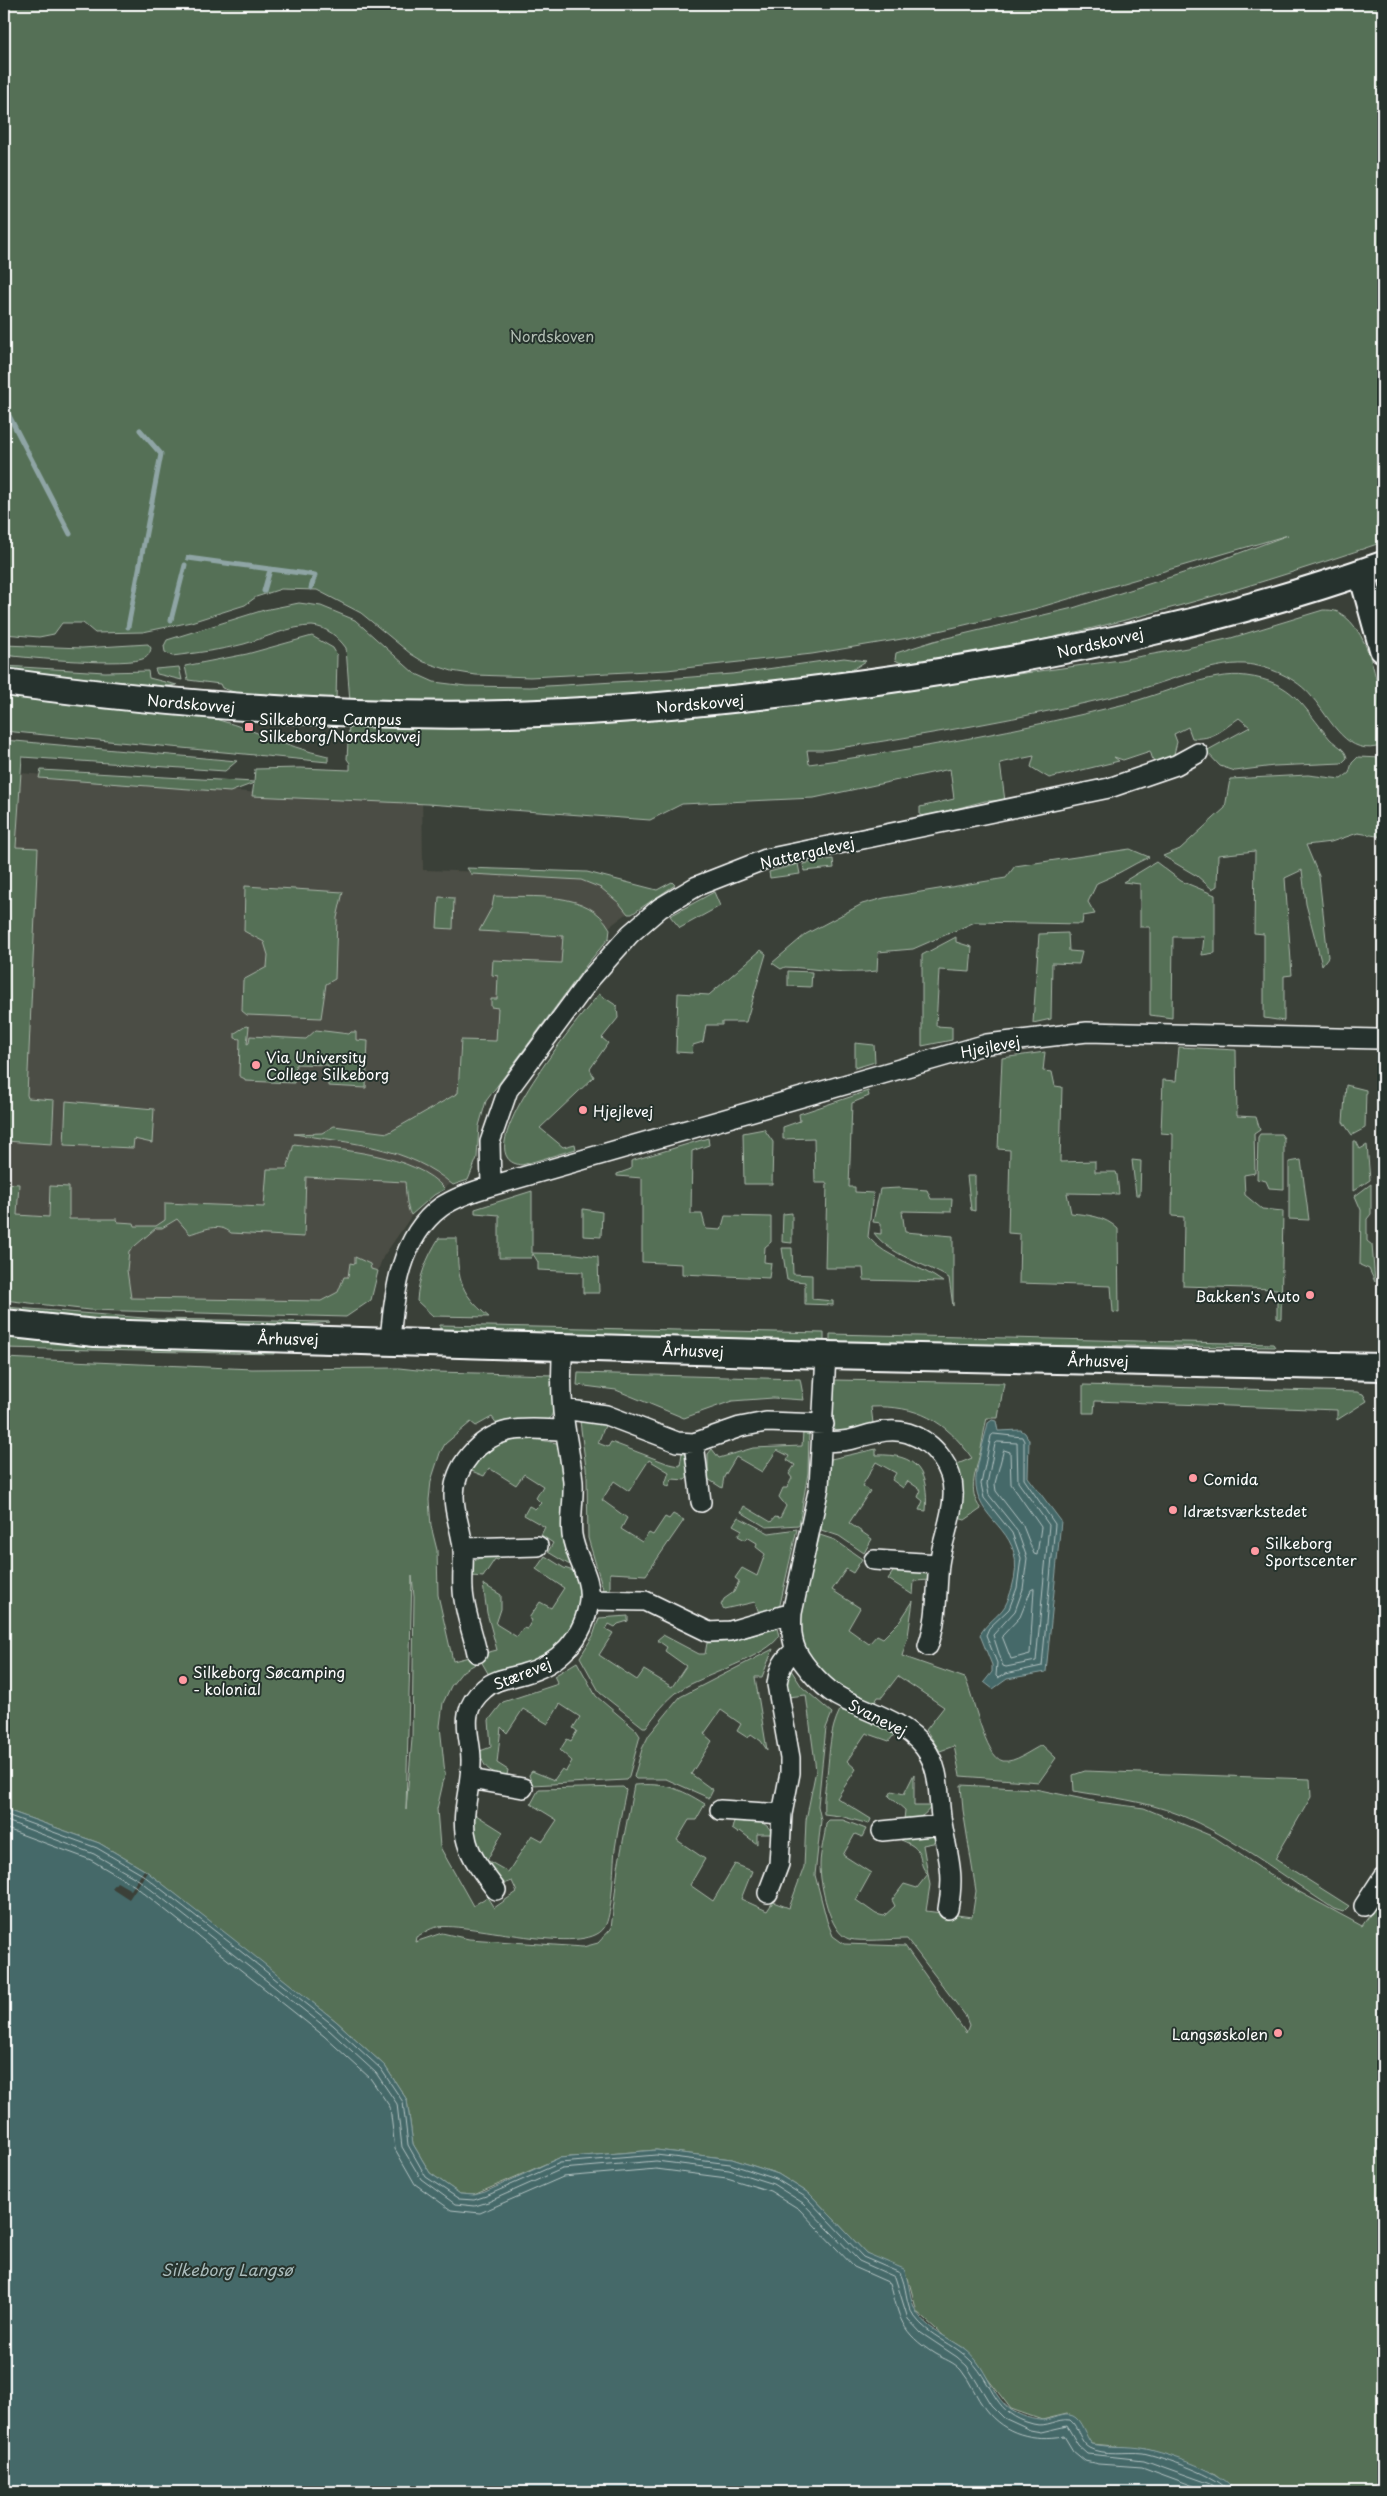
<svg xmlns="http://www.w3.org/2000/svg" width="1387" height="2496" font-family="'Playpen Sans',sans-serif">
  <rect width="100%" height="100%" fill="#3a4038"/>
  <filter id="ink" filterUnits="userSpaceOnUse"><feTurbulence type="fractalNoise" baseFrequency=".02" numOctaves="2"/><feDisplacementMap in="SourceGraphic" scale="10" xChannelSelector="R" yChannelSelector="G"/><feConvolveMatrix kernelMatrix="1 2 1 2 8 2 1 2 1" color-interpolation-filters="sRGB"/></filter>
  <g filter="url(#ink)">
    <!-- built -->
    <path fill="#4c4d44" d="M20 773 271 794 422 790 423 870 581 875 637 906 605 930 482 1100 464 1175 419 1205 383 1257 368 1297 326 1310 4 1294V916Z"/>
    <!-- green -->
    <path fill="#546f56" stroke="#aab7aa" fill-rule="evenodd" d="M4 4H1383V542C1230 595 1073 639 912 664L901 663 895 660 896 653 934 641 1073 608 1199 568 1288 535 1034 609 908 638 812 654 667 670 530 677 476 675 452 671 424 662 411 654 361 613 317 590 281 589 256 597 245 605 191 622 143 632 95 633 83 623H62L54 634 39 637 4 634Z
      M299 603 321 606 355 620 414 673 434 682 466 686 530 687 665 679 732 674 844 658 866 661 844 675 762 686 546 702H350L346 648C338 637 327 627 312 626 290 626 265 638 244 644 221 650 196 653 172 656L165 652 164 646 167 640 264 610Z
      M1323 610C1327 610 1334 610 1338 612 1375 631 1383 708 1383 745 1347 759 1331 719 1312 697 1297 678 1269 666 1245 664 1211 662 1159 685 1124 694 1025 718 926 735 826 750H807L809 764C915 750 1021 730 1125 704 1159 695 1213 671 1246 676 1294 682 1302 706 1330 739 1337 746 1345 748 1347 758L1342 763 1274 766 1235 771 1220 766 1206 751 1250 727 1239 718C1222 730 1213 740 1192 738L1188 727 1174 734 1177 742 1173 758 1154 763 1150 751 1123 760 1114 757 1119 761 1049 778 1031 767 1034 756 1000 763 1005 801H985L920 818V807L954 799 950 769 814 798 682 804 650 820 428 804 252 796 254 783 230 792 39 778 41 770 254 782 255 769 300 768 350 770V763L347 759 349 724 916 688 1120 660 1187 648 1231 638Z
      M312 636 333 648 337 655 336 701 246 696 222 688 220 684 188 680 185 666 247 654Z
      M148 644 151 648C150 653 149 655 145 658 129 667 27 658 4 655V645L82 648Z
      M4 666 105 672 148 671 149 678 177 685 141 689 4 672Z
      M179 667 182 680 157 674 155 669Z
      M4 692C69 700 136 705 201 716 245 724 284 747 328 756V762L4 731Z
      M4 740 237 761 225 771 22 757 16 847 38 848 27 1095 28 1098 54 1100 52 1144 4 1141Z
      M1358 757 1383 758V837L1358 833 1331 842 1306 845 1319 876 1328 957 1322 965 1306 904 1302 870 1285 878 1292 975 1284 976V1021L1264 1018V934L1254 933 1255 851 1218 855 1217 886 1212 889 1197 876 1163 856 1180 849 1225 808 1230 779 1308 775 1341 779 1349 773 1352 763Z
      M1130 849 1149 857C1131 865 1116 876 1097 883L1088 902 1095 914 1083 916 1082 924 975 922 913 949 878 952 877 971C847 975 816 968 785 967L781 969 772 963 806 934 862 904 884 898 1006 878 1015 866Z
      M833 859 834 868 804 871 803 864Z
      M1156 862 1181 881 1215 895V953L1202 955 1204 937H1173L1172 1018 1150 1015V927H1140V884L1123 882Z
      M798 864 800 874 770 878 769 872Z
      M467 868 587 872 657 890 672 882 675 885 632 914H628L619 903 601 888 581 880 471 874Z
      M245 886 343 892 337 918 335 979 326 984 321 1018 247 1015 242 1011 243 980 267 967 268 955 264 942 244 931Z
      M714 892 720 906 680 928 670 916Z
      M494 896C533 898 588 889 610 929L609 938 588 963 486 1101 479 1126 477 1158 468 1180 453 1185C408 1146 350 1143 294 1134L322 1133 334 1126 388 1133 458 1093 461 1040 496 1041 498 1008 491 1007V999H497L498 976 492 975 493 960 561 963 563 936 479 931 492 907Z
      M439 897 454 898 453 929 437 928Z
      M1068 933 1069 951 1082 952 1079 964 1052 963 1051 1019 1033 1023 1039 934Z
      M956 937V942L972 947 970 972 939 970 936 1026 952 1027V1040L922 1046V955Z
      M761 950 766 954 746 1022H722V1025H706L703 1042 693 1045 692 1053 676 1052 678 993 709 995Z
      M788 971 812 972 811 987 788 986Z
      M599 994 617 1006 618 1018 602 1038 608 1043 590 1069 594 1077 540 1128 563 1147 575 1144 576 1149 522 1165C459 1159 586 1010 599 994Z
      M246 1026 249 1027 247 1044 249 1043 250 1036 306 1039 316 1030 349 1034 351 1032H356V1040L368 1041 366 1088 328 1086V1065L296 1064 294 1083 245 1081V1079L239 1076 240 1039 235 1038V1033Z
      M855 1043 874 1045 875 1062 855 1068Z
      M1179 1047 1236 1050 1237 1116 1256 1117 1260 1130 1254 1134 1255 1173 1244 1175 1245 1195 1262 1209 1283 1211 1281 1319 1277 1318V1289L1183 1286 1184 1217 1172 1216 1173 1134 1161 1133 1163 1080 1176 1081Z
      M1045 1052 1043 1071 1052 1072 1055 1086 1062 1087 1060 1162 1095 1161V1172H1116L1117 1175 1119 1194 1067 1193 1071 1213C1088 1215 1105 1216 1118 1229L1119 1313 1113 1312 1111 1286 1019 1283 1020 1234 1008 1233 1010 1150 998 1149 1002 1058Z
      M1346 1085 1366 1090 1365 1128 1352 1135 1343 1122Z
      M868 1091 869 1096 852 1103 849 1187H855V1192L873 1193 868 1237C887 1259 920 1265 943 1282L864 1280 863 1268H825L827 1183H815L814 1138 783 1139V1127L800 1121 799 1114Z
      M66 1101 154 1109 152 1143 134 1139 133 1148 64 1145Z
      M764 1129 773 1142 772 1184H744L743 1133Z
      M1260 1134H1281L1284 1138V1189L1269 1188 1266 1181 1257 1179 1258 1137Z
      M708 1138 709 1145 692 1151 691 1214H702L706 1229 721 1230 725 1216 771 1217V1242L765 1247 764 1262 771 1263 769 1278 682 1274V1264L642 1262V1178L617 1176V1174L631 1169V1161Z
      M1353 1141H1356L1360 1149 1367 1145 1370 1180 1353 1191Z
      M294 1144C339 1150 414 1153 445 1189L434 1195 411 1215C406 1207 406 1191 405 1182L306 1177 304 1237 231 1233C219 1222 203 1230 190 1234L177 1219 162 1228H156L129 1251 127 1270 131 1298 321 1301 338 1292 344 1277H348L350 1263 355 1264V1257L370 1264 371 1269 378 1271 371 1300 346 1317 89 1310 4 1300V1183L19 1184 17 1215 49 1217 50 1186 69 1187V1219H117L118 1222 134 1223 135 1226H156L165 1220V1203L264 1207 267 1169H287Z
      M1132 1160 1141 1161 1140 1195H1136Z
      M1301 1160 1309 1220 1289 1219V1162Z
      M967 1176H975V1211L971 1210Z
      M1371 1184V1214L1367 1219V1241L1372 1245 1375 1282 1369 1269 1360 1265 1361 1210 1355 1196Z
      M899 1188 927 1190 931 1199H952L951 1212 902 1211 905 1232 953 1236V1306L949 1278C924 1263 891 1256 874 1233L881 1234V1223L873 1222 880 1189Z
      M532 1191V1253L576 1254 598 1257 599 1293H583V1272L538 1270V1262L533 1254 531 1258H499V1215L475 1213V1209Z
      M583 1209 602 1212 601 1237 583 1236Z
      M792 1213V1243L782 1242 783 1214Z
      M439 1238H457C458 1277 457 1291 489 1317L433 1316 417 1301C418 1279 427 1257 439 1238Z
      M782 1248H792L793 1274 812 1275V1299L833 1301V1305L805 1304V1282L787 1280Z
      M4 1307 157 1319 330 1322 291 1326 101 1323 4 1312Z
      M440 1325 824 1333V1342L440 1334Z
      M4 1333 274 1348V1354L4 1348Z
      M830 1334 1273 1344 1275 1347 885 1344 830 1341Z
      M4 1358 252 1369 399 1368 436 1372 554 1375C554 1390 558 1411 547 1422L497 1424 492 1417 476 1426 471 1422 445 1444 440 1453 431 1481 429 1500 431 1526 437 1550 438 1595 453 1661 497 1650 487 1613 483 1584 501 1595V1609L496 1624 517 1637 523 1628 527 1629 532 1620 529 1618 540 1602 551 1608 564 1588 536 1569 545 1556 564 1568 577 1572C584 1605 574 1642 541 1659 526 1667 505 1670 489 1675L481 1661 463 1671 451 1686 443 1703 440 1726 445 1774 437 1809 440 1847 473 1906 487 1897 494 1908 517 1892 512 1881 501 1885 474 1841 473 1813 503 1832 487 1860 508 1872 532 1835 543 1841 557 1820 531 1804 539 1789 623 1787 626 1790C622 1809 618 1829 615 1849 613 1867 613 1915 604 1928 584 1957 470 1922 437 1927 430 1928 422 1934 416 1937L415 1942 442 1933 469 1939 583 1947 598 1943 611 1929 618 1867 634 1785C666 1783 679 1788 705 1804L696 1820H689L677 1840 705 1859 690 1885 713 1901 735 1864 752 1871 741 1899 767 1911 773 1902 789 1908 804 1867 806 1820 816 1770 806 1695 788 1697 787 1680 789 1667 802 1687 832 1713 826 1728 822 1765 818 1806 821 1820 815 1875 827 1921 833 1936 844 1944 905 1946 966 2033 969 2025 965 2015 907 1939C893 1939 861 1942 849 1939 829 1933 820 1883 820 1865 820 1852 825 1837 826 1823L829 1820H843L866 1829 862 1837 855 1834 843 1855 871 1873 856 1900 876 1914 884 1916 895 1906 892 1900 904 1884 917 1888 928 1874C914 1861 930 1851 901 1840L903 1837 931 1835 938 1842 923 1845 930 1885 926 1911 972 1917 976 1891 963 1810 961 1785 1035 1789 1098 1802 1144 1808 1214 1837 1281 1882 1362 1926 1377 1905 1383 1909V2492H1234V2489L1216 2474 1178 2459 1146 2449 1092 2444 1087 2438 1077 2419 1067 2414 1042 2420 1011 2409 964 2348 945 2337 917 2312 908 2278 866 2253 810 2194 778 2174 732 2159 656 2150 559 2158 474 2195 460 2194 430 2173 413 2144 407 2100 385 2066 336 2021 146 1871 99 1843 4 1809ZM412 1576 414 1597 412 1739 406 1810Z
      M578 1373 800 1379 804 1400 773 1398 732 1401 684 1418 616 1390 577 1385Z
      M834 1380 1004 1383 998 1418H987C984 1429 983 1439 981 1449 977 1470 966 1490 981 1509L965 1520 958 1518 955 1465 972 1458C945 1420 917 1405 871 1407L873 1423 852 1431 838 1433 833 1429Z
      M1083 1385 1357 1392 1363 1394 1367 1401 1337 1420V1410L1095 1401 1094 1413H1083Z
      M580 1421 606 1423 598 1443 608 1447 611 1442 669 1464 680 1466 682 1453 690 1458 691 1473 685 1480 672 1479 669 1487 665 1484 669 1472 649 1460 629 1491 614 1481 602 1500 627 1518 621 1529 642 1542 649 1533 653 1535 665 1517 669 1519 673 1514 684 1520 646 1575 610 1573V1592H604L588 1538 587 1476Z
      M803 1432H809L808 1473 799 1525 766 1527 741 1512 744 1506 771 1522 775 1517 780 1518 786 1506 779 1497 783 1488H787L792 1478 789 1474 795 1465 787 1460 789 1456 777 1450 762 1472 736 1457 724 1477 722 1488 708 1479V1454L712 1449 719 1458 753 1448 802 1446Z
      M529 1438 557 1443 561 1449 574 1565 568 1564 548 1552 553 1543 541 1535 545 1527 524 1515 529 1506 535 1509 541 1503 536 1498 543 1486 524 1474 516 1485 489 1468 484 1476 469 1470C484 1448 502 1440 529 1438Z
      M876 1449V1455C918 1453 929 1473 926 1511L919 1510 923 1501 918 1497 921 1490 908 1481 903 1488 892 1480 896 1473 876 1462 862 1486 870 1491 849 1523 872 1539 864 1553 839 1536 821 1530 831 1459Z
      M738 1517 769 1533 797 1529 779 1609 759 1613 755 1602 724 1609 721 1605 724 1599 734 1592 739 1581 735 1578 742 1568 757 1576 765 1554 756 1547 757 1543 747 1537 745 1540 738 1536 742 1530 733 1525Z
      M820 1535 835 1540 862 1559 853 1573 846 1569 832 1590 860 1608 848 1629 869 1644 877 1635 883 1638 900 1621 913 1601 908 1636 902 1656 965 1678C973 1694 985 1758 1003 1761 1015 1763 1031 1750 1042 1745L1056 1758 1039 1782 960 1776 954 1746 940 1751 926 1730 944 1707 898 1676 882 1697H878L875 1702C834 1694 796 1658 800 1614 802 1591 814 1558 820 1535Z
      M502 1556 498 1560 495 1559 483 1577 472 1576V1563L479 1558Z
      M895 1569 924 1571 931 1580 914 1581 913 1595 888 1579Z
      M628 1616V1621L618 1624 615 1627 609 1624 606 1629 613 1633 599 1655 637 1680 644 1670 672 1687 686 1666 665 1651 667 1647 657 1640 663 1635 699 1654H705L707 1643 734 1641 777 1628 779 1636C769 1656 701 1676 680 1690 666 1700 656 1714 646 1727H643L600 1693 580 1657 593 1636 599 1618Z
      M773 1649 762 1677H755L767 1750 761 1741 751 1734 748 1738 737 1731 741 1724 721 1710 704 1734 712 1741 691 1774 713 1790 709 1798 666 1779H636L634 1777 642 1749 649 1735 680 1697Z
      M577 1662 596 1696 636 1730 640 1736 629 1776 626 1780 532 1785 529 1775 532 1771 554 1780 562 1769 566 1771 572 1761 560 1750 567 1739 571 1741 577 1731 573 1728 580 1717 560 1704 548 1724 523 1709 507 1733 501 1727 497 1763 508 1770 507 1775C489 1773 483 1768 480 1751L491 1747 489 1720 503 1702 558 1684 554 1676Z
      M840 1710 898 1730 889 1741 866 1733 847 1761 856 1769 837 1798 871 1819 869 1824 840 1816 824 1814C823 1800 825 1789 827 1775 830 1751 829 1732 840 1710Z
      M1085 1771 1310 1779 1311 1797 1275 1859 1349 1906 1343 1912 1334 1909C1283 1876 1234 1837 1178 1814 1145 1801 1109 1797 1074 1791L1073 1775Z
      M914 1774V1806H931C925 1817 916 1820 904 1820L905 1810 889 1796 892 1791 904 1794Z
      M734 1821C748 1821 767 1818 772 1834H757V1844L740 1831 738 1833 732 1829Z"/>
    <!-- water -->
    <path fill="#446969" stroke="#8fa5a5" d="M992 1420 996 1421 998 1431 1021 1430 1025 1433 1029 1440 1028 1477 1061 1521 1046 1672 1007 1679 993 1689 984 1682 992 1672V1665L980 1635C986 1623 998 1617 1005 1606 1008 1601 1010 1594 1012 1588 1029 1530 980 1526 976 1486 974 1472 985 1438 988 1423Z
      M4 1809 99 1843 146 1871 232 1938 336 2021 385 2066 407 2100 413 2144 430 2173 460 2194 474 2195 485 2192 559 2158 656 2150 732 2159 778 2174 810 2194 866 2253 904 2269C910 2283 909 2300 917 2313 931 2335 961 2340 976 2360 988 2375 995 2399 1011 2410 1019 2415 1034 2421 1044 2420 1053 2420 1064 2412 1073 2416 1082 2420 1085 2436 1092 2444 1110 2448 1129 2445 1146 2449 1165 2453 1230 2473 1234 2492H4Z"/>
    <!-- pier -->
    <path fill="#3a4038" d="M144 1870 147 1872 129 1899 112 1888 117 1882 131 1890Z"/>
    <g fill="none" stroke-linecap="round" stroke-linejoin="round">
      <!-- shore -->
      <path stroke="#b4c3c3" stroke-width="1" d="M994 1434 1022 1437 1024 1441V1479L1055 1524 1042 1666 1005 1674 998 1678 996 1676 997 1663 986 1635 989 1628 1009 1609 1017 1588 1021 1558 1012 1533 984 1498 981 1484 991 1436Z
        M998 1442 1017 1443 1018 1482 1049 1525 1036 1661 1006 1667 1003 1666 993 1635 1015 1611 1023 1589 1027 1558 1017 1530 989 1495 987 1484 995 1444Z
        M1004 1450 1010 1452 1011 1484 1041 1527 1037 1555 1034 1554 1023 1526 996 1491 995 1484Z
        M1034 1589 1030 1654 1011 1659 1002 1636 1020 1617 1031 1590Z
        M4 1814 97 1848 143 1875 229 1942 333 2025 381 2069 403 2102 408 2145 426 2177 459 2199 474 2200 486 2196 560 2163 656 2155 730 2164 776 2179 807 2198 863 2257 900 2273C907 2286 905 2304 914 2316 929 2337 954 2343 971 2361 995 2386 993 2414 1033 2424 1047 2428 1058 2418 1070 2420 1079 2427 1079 2442 1090 2448 1104 2456 1127 2451 1143 2453 1162 2457 1221 2476 1229 2492
        M4 1820 94 1854 139 1880 329 2030 376 2073 397 2104 402 2147 421 2179 455 2204 475 2206 488 2202 562 2169 656 2161 729 2170 773 2184 803 2203 859 2261 895 2277 908 2319 921 2333 957 2357 967 2366 991 2405 1004 2418 1030 2430 1041 2432 1067 2426 1078 2445 1088 2454 1144 2460 1211 2484 1222 2492
        M4 1828 91 1860 135 1886 324 2036 370 2078 390 2107 395 2149 415 2184 451 2210 480 2213 563 2177 656 2169 727 2178 770 2191 799 2209 854 2267 890 2283C900 2319 900 2332 935 2354 944 2359 954 2362 961 2370 971 2382 976 2397 985 2409 1005 2435 1034 2441 1064 2436L1073 2451 1085 2461 1098 2464 1142 2467 1210 2492"/>
      <!-- stream -->
      <path stroke="#8fa5a5" stroke-width="5" d="M4 406 70 534
        M188 558 315 575 311 588
        M264 591 270 570
        M171 620 185 565
        M128 627 161 454 140 430"/>
      <!-- street casing -->
      <g stroke="#fff" stroke-width="22">
        <path id="street" d="M491 1186 490 1142 508 1090 591 978 630 934 660 908 697 886 766 859 1109 788 1176 765 1198 753
          M390 1340C394 1294 400 1237 441 1207 456 1197 474 1191 491 1186L987 1044 1087 1032 1378 1039
          M826 1355 819 1487 792 1613C791 1625 791 1639 796 1650 803 1666 827 1692 843 1699 871 1713 904 1721 924 1747 942 1770 937 1796 942 1823 948 1858 955 1873 948 1909
          M563 1409 606 1415 677 1442 694 1443 740 1427 766 1422 824 1424
          M823 1442C833 1441 843 1442 853 1439 872 1434 889 1427 908 1433 935 1442 955 1469 953 1497 952 1519 942 1541 939 1564 936 1592 938 1618 928 1646
          M694 1443 701 1502
          M463 1548 538 1546
          M874 1560 939 1564
          M589 1600 645 1601 709 1632 730 1631 792 1613
          M477 1653C473 1633 464 1611 463 1590 462 1577 464 1562 463 1549 462 1531 454 1515 454 1496 454 1466 479 1438 508 1431 526 1427 547 1430 565 1430
          M470 1779 523 1788
          M720 1810 782 1814
          M882 1831 942 1825
          M496 1890C485 1875 472 1860 467 1842 459 1814 472 1787 471 1759 471 1744 465 1729 468 1714 470 1704 477 1695 484 1689 495 1679 510 1678 523 1674 558 1665 585 1638 589 1600 592 1577 575 1558 572 1535 570 1518 574 1500 573 1482 571 1458 565 1434 563 1411 561 1389 561 1367 563 1346
          M768 1893 779 1864 782 1814 790 1773V1758L777 1684C779 1669 783 1659 796 1650
          M1364 1906 1383 1877"/>
      </g>
      <!-- secondary casing -->
      <g stroke="#fff" stroke-width="30">
        <path id="secondary" d="M1362 573 1383 649
          M4 682C189 707 377 721 564 712 681 707 797 693 913 676 1072 652 1231 619 1383 565
          M4 1323 95 1333 826 1355 1383 1367"/>
      </g>
      <!-- street -->
      <use href="#street" stroke="#26332d" stroke-width="19"/>
      <!-- secondary -->
      <use href="#secondary" stroke="#26332d" stroke-width="26"/>
    </g>
  </g>
  <!-- markers -->
  <g fill="#ff9aa2" stroke="#26332d" stroke-width="2">
    <rect x="244" y="722" width="10" height="10" rx="2.5"/>
    <circle cx="256" cy="1065" r="5"/>
    <circle cx="583" cy="1110" r="5"/>
    <circle cx="1310" cy="1295" r="5"/>
    <circle cx="1193" cy="1478" r="5"/>
    <circle cx="1173" cy="1510" r="5"/>
    <circle cx="1255" cy="1551" r="5"/>
    <circle cx="183" cy="1680" r="5"/>
    <circle cx="1278" cy="2033" r="5"/>
  </g>
  <g text-anchor="middle" dominant-baseline="central" stroke-width="4" stroke-linejoin="round" paint-order="stroke">
    <!-- park labels -->
    <g font-size="15" fill="#b2beb3" stroke="#26332d">
      <text x="552" y="335">Nordskoven</text>
    </g>
    <!-- street labels -->
    <g font-size="15" fill="#fff" stroke="#26332d">
      <text transform="translate(1100 642) rotate(-13)">Nordskovvej</text>
      <text transform="translate(191 703) rotate(5)">Nordskovvej</text>
      <text transform="translate(700 703) rotate(-5)">Nordskovvej</text>
      <text transform="translate(807 852) rotate(-13)">Nattergalevej</text>
      <text transform="translate(990 1046) rotate(-11)">Hjejlevej</text>
      <text transform="translate(288 1338) rotate(1)">Århusvej</text>
      <text transform="translate(693 1350) rotate(2)">Århusvej</text>
      <text transform="translate(1098 1360) rotate(1)">Århusvej</text>
      <text transform="translate(522 1673) rotate(-22)">Stærevej</text>
      <text transform="translate(878 1717) rotate(27)">Svanevej</text>
    </g>
    <!-- poi labels -->
    <g font-size="15" fill="#fff" stroke="#26332d" text-anchor="start">
      <text x="259" y="718">Silkeborg - Campus<tspan x="259" dy="17">Silkeborg/Nordskovvej</tspan></text>
      <text x="266" y="1056">Via University<tspan x="266" dy="17">College Silkeborg</tspan></text>
      <text x="593" y="1110">Hjejlevej</text>
      <text x="1300" y="1295" text-anchor="end">Bakken's Auto</text>
      <text x="1203" y="1478">Comida</text>
      <text x="1183" y="1510">Idrætsværkstedet</text>
      <text x="1265" y="1542">Silkeborg<tspan x="1265" dy="17">Sportscenter</tspan></text>
      <text x="193" y="1671">Silkeborg Søcamping<tspan x="193" dy="17">- kolonial</tspan></text>
      <text x="1268" y="2033" text-anchor="end">Langsøskolen</text>
    </g>
    <!-- water labels -->
    <g font-size="16" font-style="italic" fill="#abbcbc" stroke="#26332d">
      <text x="227" y="2269">Silkeborg Langsø</text>
    </g>
  </g>
  <!-- margin -->
  <rect width="1387" height="2496" fill="none" stroke="#26332d" stroke-width="20"/>
  <rect x="10" y="10" width="1367" height="2476" fill="none" stroke="#fff" stroke-width="2" filter="url(#ink)"/>
</svg>
